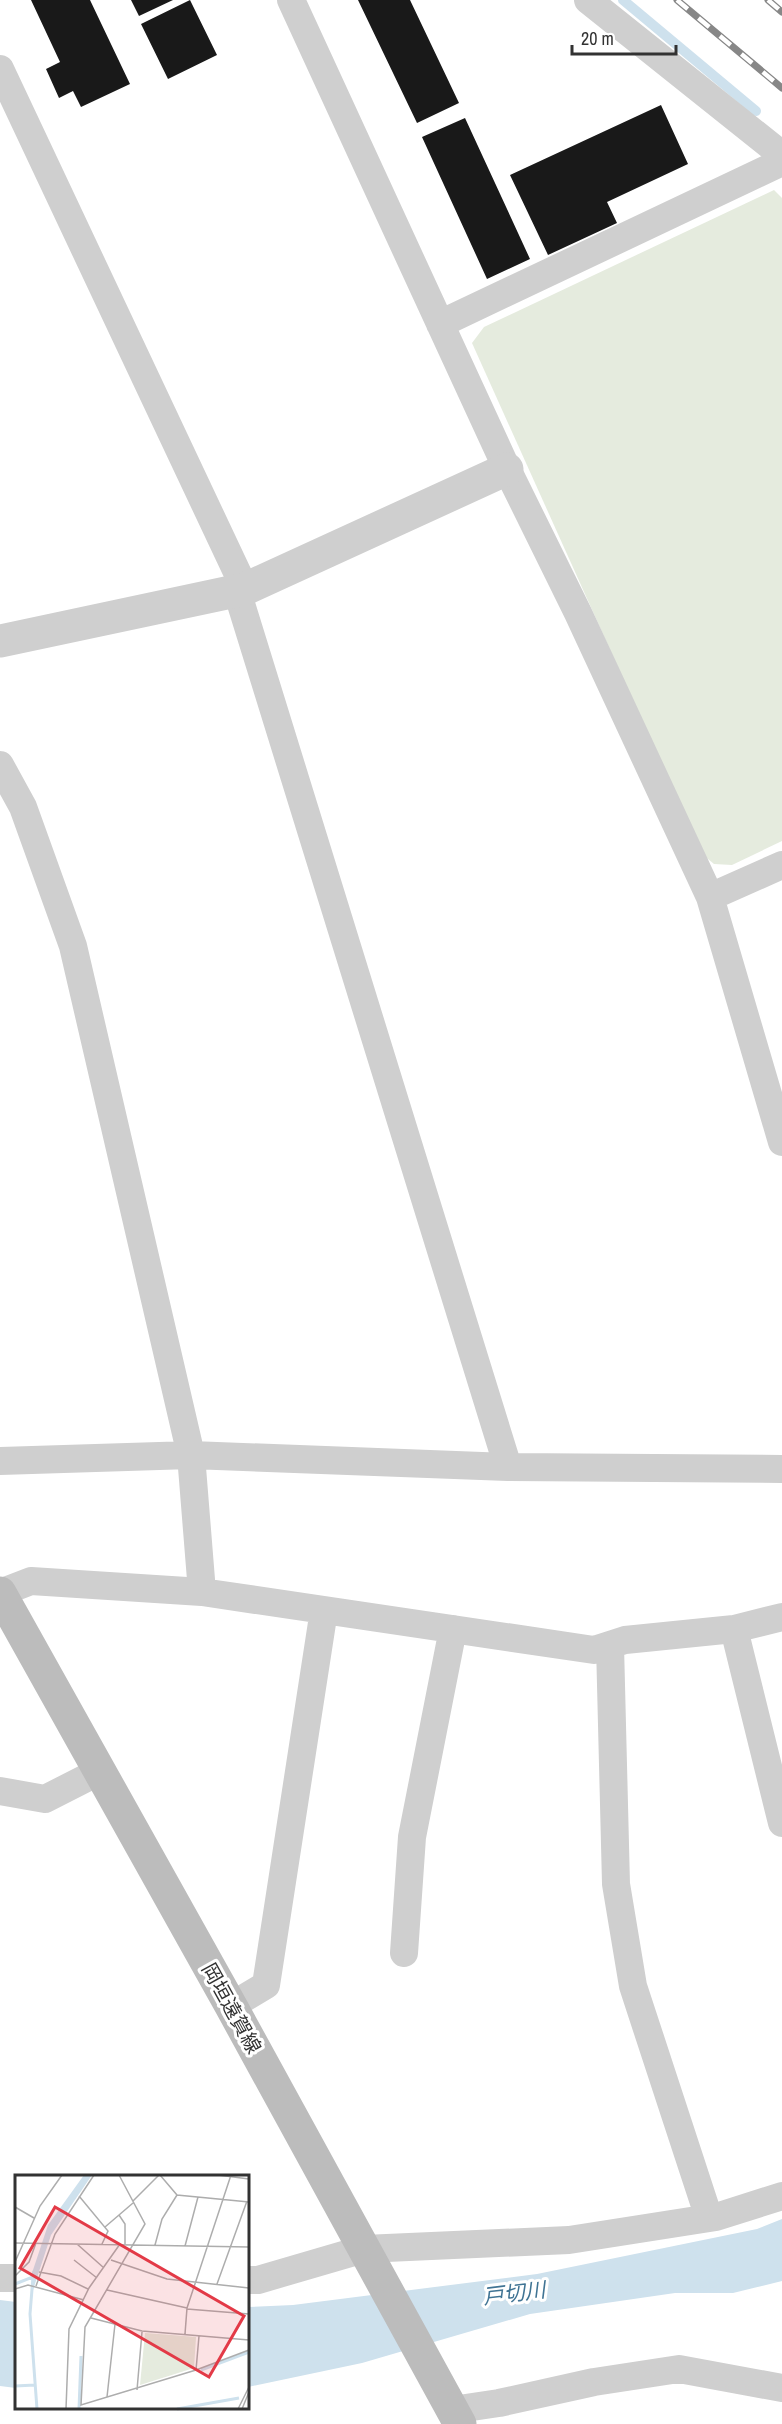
<svg xmlns="http://www.w3.org/2000/svg" width="782" height="2424" font-family="'Archivo Narrow','Noto Sans JP',sans-serif">
  <rect width="100%" height="100%" fill="#fff"/>
  <!-- green -->
  <path fill="#e5ebde" d="M774 190 782 198V841L732 865 714 864 702 854 472 343 484 327Z"/>
  <!-- water -->
  <path fill="#cee1ed" d="M782 2219V2281L733 2293H675L530 2314 362 2363 248 2387V2307L293 2305 537 2274 757 2229Z
    M0 2300 16 2302V2388L0 2386Z"/>
  <g fill="none" stroke-linecap="round" stroke-linejoin="round">
    <!-- stream -->
    <path stroke="#cee1ed" stroke-width="10" d="M623 0 756 111"/>
  </g>
  <!-- building -->
  <path fill="#191919" d="M31 0H90L130 84 81 107 73 91 59 98 46 69 60 62Z
    M131 0H173L139 16Z
    M190 0 217 55 168 79 141 24Z
    M358 0H410L459 103 417 123Z
    M661 105 688 164 607 202 617 223 548 255 510 175Z
    M465 118 530 259 487 279 422 137Z"/>
  <g fill="none" stroke-linecap="round" stroke-linejoin="round">
    <!-- minor -->
    <path stroke="#cfcfcf" stroke-width="28" d="M291 0 507 469 578 613 710 897 782 1142
      M588 0 782 155
      M0 69 245 589
      M440 324 782 162
      M237 591 508 1467
      M0 765 23 807 73 946 191 1455 202 1592
      M710 897 782 865
      M0 1461 191 1455 508 1467 782 1469
      M0 1593 31 1581 202 1592 594 1650 625 1640 734 1629 782 1617
      M734 1629 782 1823
      M610 1645 616 1884 633 1986 709 2218
      M0 1791 45 1799 100 1771
      M404 1953 412 1837 453 1629
      M231 2006 266 1985 324 1610
      M0 2278H16
      M248 2280H258L364 2249 569 2240 716 2217 782 2196
      M452 2410 499 2403 594 2382 679 2369 782 2388"/>
    <!-- tertiary -->
    <path stroke="#cfcfcf" stroke-width="33" d="M0 641 245 589 507 469"/>
    <!-- secondary -->
    <path stroke="#bcbcbc" stroke-width="33" d="M0 1593 231 2006 460 2424"/>
    <!-- rail casing -->
    <g stroke="#878787" stroke-width="7">
      <path id="rail" d="M677 0 782 88
        M768 0 782 12"/>
    </g>
    <!-- rail -->
    <use href="#rail" stroke="#fff" stroke-width="4.5" stroke-dasharray="14" stroke-linecap="butt"/>
  </g>
  <g text-anchor="middle" dominant-baseline="central" stroke-width="6" stroke-linejoin="round" paint-order="stroke">
    <!-- street labels -->
    <g font-size="20" fill="#323232" stroke="#fff">
      <text transform="translate(232 2008) rotate(61)">岡垣遠賀線</text>
    </g>
    <!-- water labels -->
    <g font-size="21" font-style="italic" fill="#407494" stroke="#fff">
      <text transform="translate(514 2293) rotate(-7)">戸切川</text>
    </g>
  </g>
  <!-- overview -->
  <g transform="translate(15 2175)">
    <rect width="234" height="234" fill="#fff"/>
    <path d="M130 158 181 162 179 193 125 210Z" fill="#e5ebde"/>
    <path d="M69 0H77L36 60 18 115 16 101 33 50Z" fill="#cee1ed"/>
    <path fill="none" stroke="#cee1ed" stroke-width="3" d="M18 102 15 139 22 234M0 109 18 102 19 96M186 195 234 177M0 211 20 210M64 234 66 181M162 234 224 223"/>
    <path fill="none" stroke="#adadad" stroke-width="1.5" d="M104 0 130 49 70 152 66 230 181 195 234 175M145 0 162 20 234 27M203 0 234 4M64 21 93 56 87 69M118 26 144 0M0 32 19 43M104 40 110 49V69M90 52 118 28M0 68 234 72M62 69 89 93M140 70 147 44 162 20M170 71 183 22M59 85 82 103M96 85 152 104 234 113M0 87 25 31 47 0M24 97 46 101 73 114M0 101 14 87 21 68M202 109 232 26M21 111 40 59 79 0M0 114 13 110 69 125M92 115 172 133M172 134 234 139M76 143 127 156 234 165M170 159 172 133 216 0M181 195 184 161M122 215 127 157M92 222 100 149M51 234 54 154 74 113 105 69M223 234 234 212M227 234 234 217"/>
    <path fill="#e33a47" fill-opacity="0.15" stroke="#e33a47" stroke-width="3" d="M40 32 229 141 194 202 5 93Z"/>
    <rect width="234" height="234" fill="none" stroke="#323232" stroke-width="3"/>
  </g>
  <!-- scale -->
  <path d="M572 45v9h104v-9" fill="none" stroke="#323232" stroke-width="3"/>
  <text x="581" y="45" font-size="18" fill="#323232" stroke="#ffffff" stroke-width="4.5" paint-order="stroke">20 m</text>
</svg>
